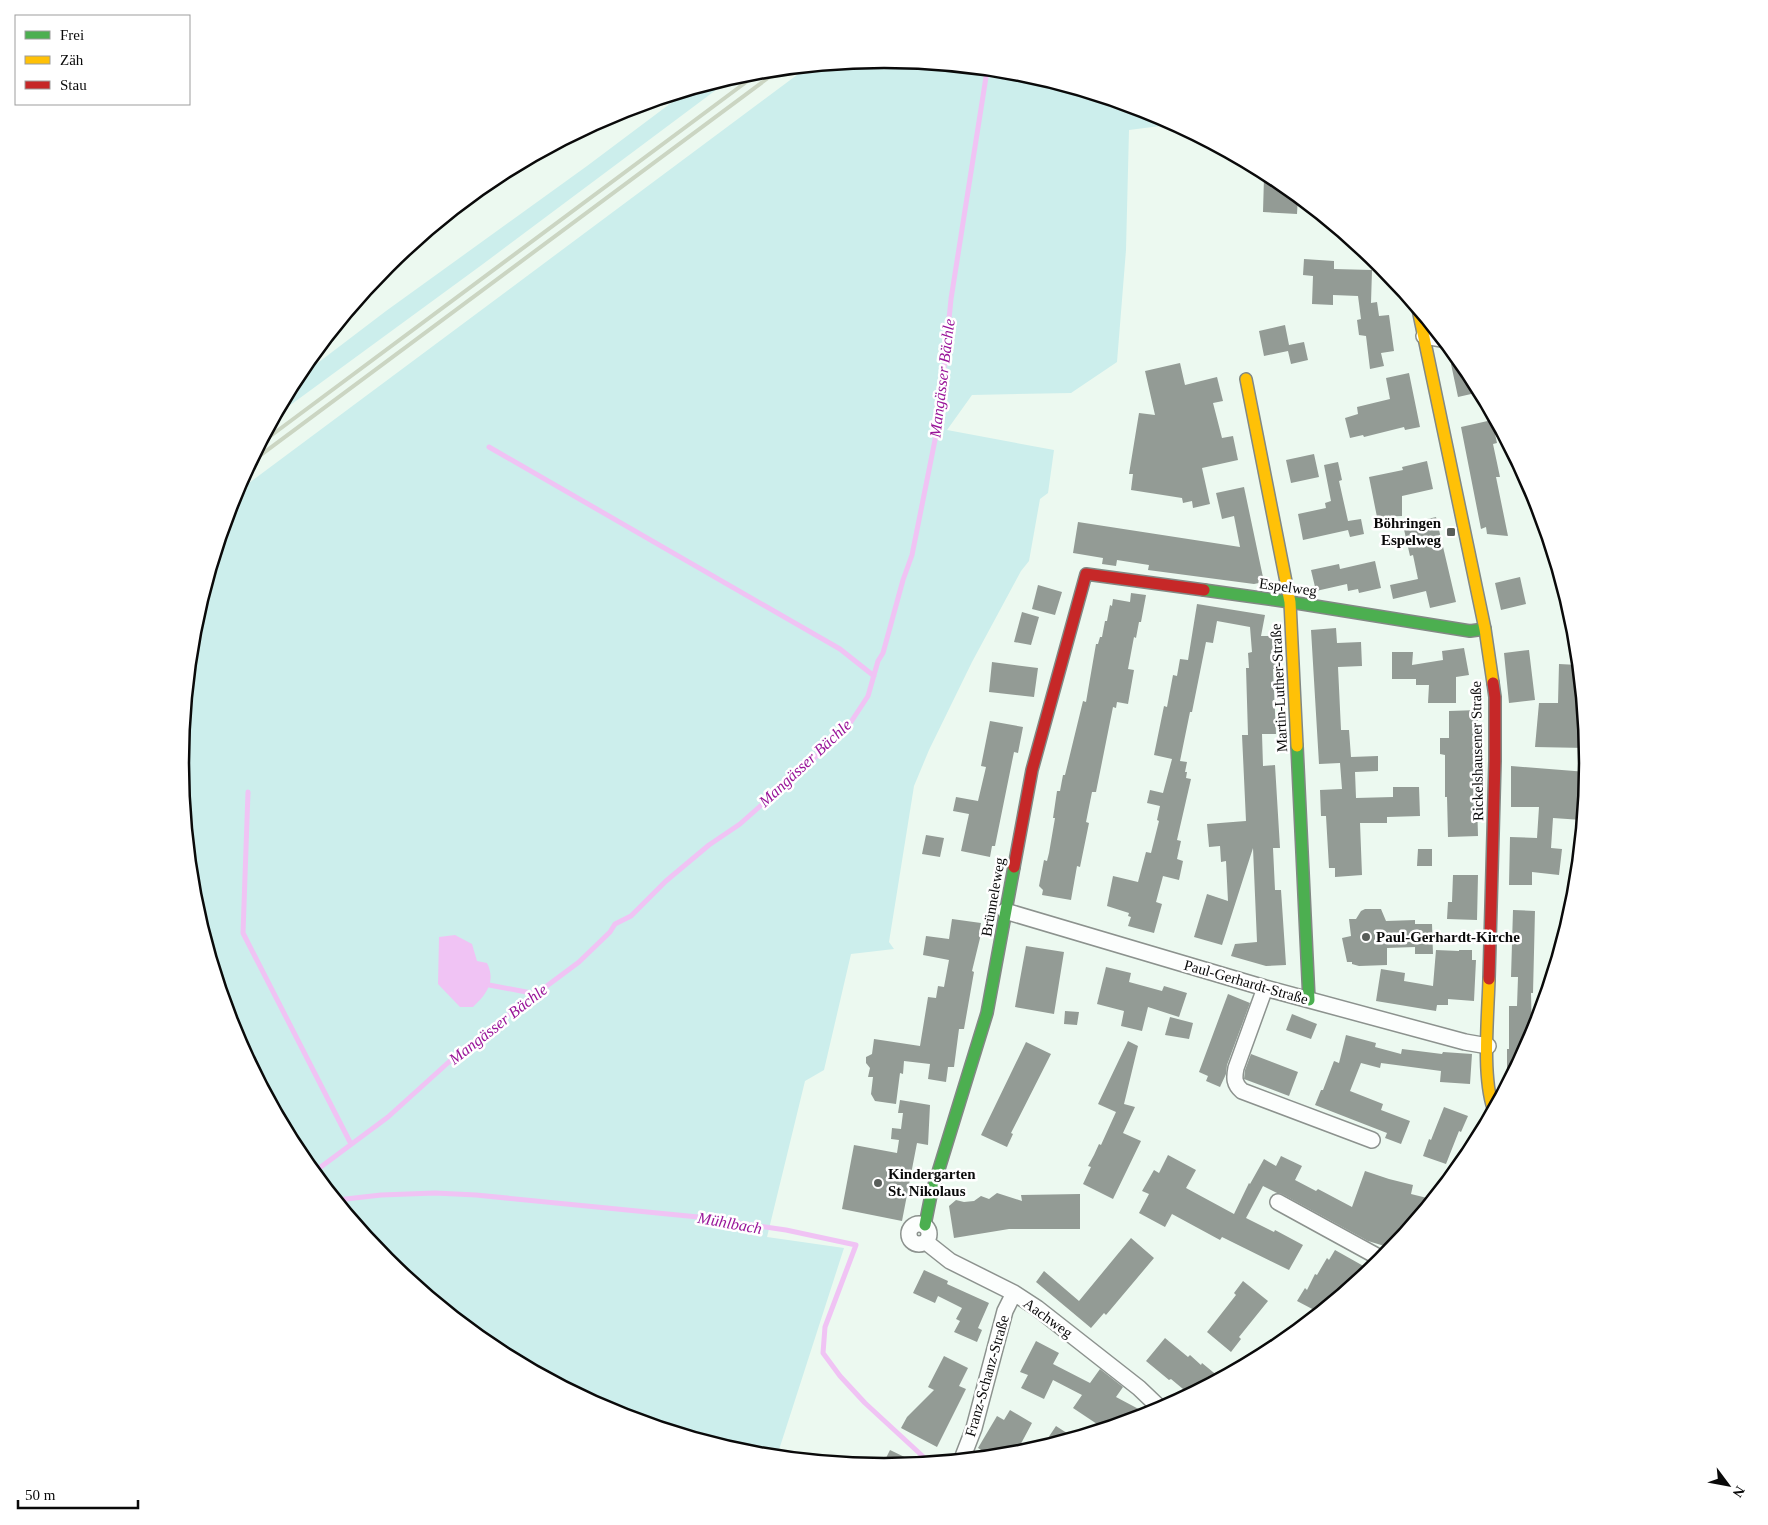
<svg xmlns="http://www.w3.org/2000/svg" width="1768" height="1525" font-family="'Times New Roman',serif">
  <rect width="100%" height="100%" fill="#ecf9f0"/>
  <!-- green -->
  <path fill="#cceeec" d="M884 59 1022 72 1154 112 1176 124 1129 130 1126 250 1117 362 1071 393 972 395 947 430 1054 450 1048 493 1040 499 1029 561 1021 571 972 662 929 750 914 786 889 942 894 949 851 954 824 1070 805 1081 767 1237 844 1248 777 1456 746 1453 614 1413 493 1347 386 1260 299 1153 234 1032 194 900 180 762 194 625 233 495 809 66Z
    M736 75 483 264 274 417 294 381 386 311 587 166 687 91Z"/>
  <!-- water -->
  <path fill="#f0c3f4" d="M455 935 472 944 477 961 487 963C496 981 487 994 473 1007H460L438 984 439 937Z"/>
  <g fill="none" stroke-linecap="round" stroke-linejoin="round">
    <!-- stream -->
    <path stroke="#f0c3f4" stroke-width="5" d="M489 447 840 649 874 676
      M248 792 243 933 351 1144
      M489 985 537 994
      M314 1172 388 1117 461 1051 478 1043 497 1023 579 962 610 932 615 924 631 916 666 881 709 845 740 824 810 762 849 725 868 696 878 661 883 653 903 580 912 555 939 420 951 299 986 77 985 69
      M337 1200 381 1195 435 1193 476 1195 698 1217 786 1230 856 1245 825 1327 823 1353 840 1376 865 1403 929 1462"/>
  </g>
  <!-- building -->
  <path fill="#939b95" d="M1264 177 1275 178 1298 196 1297 214 1263 212Z
    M1304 259 1334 261V269L1372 270 1371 303 1377 302 1379 316 1389 315 1394 351 1381 353 1384 366 1370 369 1366 336 1359 335 1357 320 1361 319 1358 296 1333 295V305L1312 304 1313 276 1303 275Z
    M1285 325 1289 345 1304 342 1308 360 1291 364 1288 351 1264 356 1259 331Z
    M1462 362 1469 372 1480 392 1458 397 1451 364Z
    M1180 363 1185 385 1217 377 1223 401 1213 403 1222 438 1233 436 1238 460 1202 468 1210 504 1193 508 1192 501 1183 503 1182 498 1131 490 1133 474H1129L1139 413 1155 415 1145 371Z
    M1409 373 1420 427 1405 430 1404 427 1364 437 1363 435 1350 438 1345 418 1358 414 1357 407 1390 399 1386 378Z
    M1492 420 1497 443 1493 444 1500 477H1496L1508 536 1487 534 1486 527 1481 529 1461 427Z
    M1314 454 1319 477 1291 483 1286 460Z
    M1427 461 1433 489 1402 496V516L1377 517 1369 477 1403 470 1402 467Z
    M1338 462 1342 480 1339 481 1348 521 1361 519 1364 534 1350 537 1348 530 1303 540 1298 514 1326 508 1325 503 1331 501 1324 465Z
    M1244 487 1264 582 1254 584 1148 570 1149 565 1117 560 1116 566 1102 564 1103 558 1073 553 1078 522 1240 547 1234 516 1222 519 1216 493Z
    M1436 517 1456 602 1430 608 1426 591 1393 599 1390 585 1418 579 1413 555 1410 556 1403 525Z
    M1375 561 1381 588 1359 593 1358 589 1348 591 1347 584 1316 591 1311 570 1339 564 1340 569Z
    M1520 577 1526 604 1501 610 1495 583Z
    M1038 585 1062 592 1055 615 1032 609Z
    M1131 593 1146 595 1141 622H1139L1136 638 1134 637 1128 669 1134 670 1128 704 1117 702 1116 708 1113 707 1096 792H1092L1086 822 1089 823 1080 867 1077 866 1071 900 1042 895 1043 890 1039 886 1044 860 1047 861 1049 853 1055 818H1053L1057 791H1060L1063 775H1065L1083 701 1086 702 1096 644H1098L1100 637H1102L1105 621H1107L1110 605 1112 606 1113 599 1130 602Z
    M1197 604 1265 615 1261 636H1277L1278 652 1275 653 1276 669H1273L1276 734H1262L1263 766 1275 765 1280 848H1273L1275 890H1281L1286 965 1266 966 1231 956 1235 944 1257 942 1253 848 1222 945 1194 937 1207 894 1228 901 1226 861 1221 862 1220 846 1209 847 1207 824 1246 821 1242 735H1248L1246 668H1249L1248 653 1252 652 1250 627 1217 621 1213 643 1206 642 1192 712H1190L1180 761 1187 762 1185 772H1187L1186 778 1191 779 1177 840 1181 841 1177 859 1183 861 1179 880 1163 876 1156 902 1162 904 1154 933 1128 926 1131 917 1128 916 1129 913 1107 906 1113 876 1138 882 1146 852 1151 853 1159 821 1157 820 1160 806 1147 803 1150 790 1163 793 1172 759 1154 755 1164 706 1167 707 1173 675 1177 676 1180 659 1188 660Z
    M1022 612 1039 617 1031 645 1014 642Z
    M1336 628 1337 643 1361 642 1362 666 1338 667 1341 730H1349L1351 757 1378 756V771L1355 772 1356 798 1393 797V787H1419L1420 816 1387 817V823H1360L1362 875 1335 877V868H1329L1326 816H1321L1320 790 1342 789 1340 763 1319 764 1311 630Z
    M1464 648 1469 675 1456 677V703H1428L1429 685H1416V679H1392V652H1413L1412 665 1443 660 1442 651Z
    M1529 650 1535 700 1509 703 1504 653Z
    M992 662 1038 668 1034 697 989 692Z
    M1559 664 1578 665 1586 748 1535 747 1539 703H1558Z
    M1478 710 1477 765H1476L1478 836 1448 837 1447 797H1445V755L1440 754V738H1449V711Z
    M990 721 1023 727 1018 753 1014 752 995 846H992L990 857 961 851 969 814 953 811 956 797 978 801 986 767 981 766Z
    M1511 766 1587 772 1582 820 1553 818 1551 848 1562 849 1559 875 1532 872V885H1509L1510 837 1537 838 1539 807H1511Z
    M926 835 944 838 940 857 922 854Z
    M1418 849H1432V866H1417Z
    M1453 875H1478L1477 920 1447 919 1448 902H1452Z
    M1365 909H1381L1386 921 1415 920V924H1432L1433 954H1415V947L1387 948V965L1359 966 1352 964V962H1347L1342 938 1351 936 1349 919H1356L1361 911Z
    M1513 910 1535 911 1533 993H1531L1532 1036 1507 1082V1049H1509V1006H1517L1518 977H1511Z
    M952 919 981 923 979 933 981 934 972 971 974 972 964 1029H959L954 1067H948L946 1082 928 1079 930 1064 904 1061 903 1074 900 1073 896 1104 875 1101 871 1094 873 1077H868L870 1068 866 1063V1057L872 1054 874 1039 920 1046 928 997 936 998 938 986 944 987 949 960 923 955 926 936 949 939Z
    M1026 946 1064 952 1054 1014 1015 1007Z
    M1436 950 1459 951V950H1472V960H1476L1474 1001 1448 999V1005H1437L1436 1011 1376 1001 1381 969 1405 973 1404 981 1433 986Z
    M1106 967 1131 973 1129 982 1162 991 1164 986 1187 993 1179 1017 1148 1007 1142 1031 1121 1026 1124 1011 1097 1004Z
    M1228 994 1250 1003 1227 1065 1226 1074 1220 1087 1206 1081 1208 1076 1199 1072Z
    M1065 1011 1079 1012 1077 1025 1064 1024Z
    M1292 1014 1317 1024 1311 1039 1286 1030Z
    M1170 1017 1193 1023 1189 1039 1165 1035Z
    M1346 1035 1376 1043 1375 1047 1401 1054 1402 1049 1442 1054 1443 1052 1472 1054 1470 1084 1440 1082 1441 1071 1381 1063 1380 1068 1361 1063 1350 1091 1383 1104 1381 1110 1410 1121 1401 1144 1385 1138 1387 1133 1315 1105 1321 1090H1323L1334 1061 1339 1063Z
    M1128 1041 1138 1046 1124 1104 1135 1107 1123 1133 1141 1141 1113 1199 1083 1184 1091 1167 1088 1166 1094 1155 1099 1144 1101 1145 1116 1112 1098 1104Z
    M1026 1042 1051 1054 1011 1133 1013 1134 1007 1147 981 1135Z
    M1251 1054 1298 1072 1289 1096 1244 1079 1245 1070Z
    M900 1100 930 1105 928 1145 917 1143 902 1221 842 1209 854 1145 897 1153 899 1140 891 1139 892 1128 901 1129 903 1113H898Z
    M1444 1107 1468 1116 1461 1132 1459 1131 1446 1164 1423 1156 1429 1139 1431 1140Z
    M1168 1155 1196 1170 1186 1188 1234 1214 1249 1183 1250 1184 1264 1159 1276 1166 1281 1156 1302 1166 1295 1180 1316 1191 1318 1189 1352 1207 1365 1171 1389 1179 1413 1185 1411 1194 1427 1198 1425 1207 1408 1228 1400 1227 1391 1248 1368 1241 1282 1194 1277 1193 1263 1186 1246 1218 1274 1232 1275 1230 1303 1245 1289 1270 1222 1237 1220 1240 1172 1214 1165 1227 1139 1213 1149 1194 1142 1191 1154 1170 1159 1173Z
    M997 1193 1022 1201 1021 1195 1080 1194V1229H1009L954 1238 949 1206 956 1200 964 1202 974 1201 981 1196 989 1199Z
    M1131 1238 1154 1258 1106 1315 1104 1313 1091 1328 1036 1282 1044 1271 1079 1301Z
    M1335 1250 1367 1268 1363 1276 1318 1312 1297 1301 1305 1288 1307 1290 1315 1274 1317 1275 1327 1258 1329 1260Z
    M924 1270 948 1281 947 1284 989 1303 978 1328 982 1330 977 1342 954 1332 960 1321 956 1319 962 1308 938 1296 935 1303 913 1293Z
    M1243 1281 1268 1301 1239 1337 1241 1339 1231 1352 1207 1332 1236 1295 1234 1293Z
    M1165 1338 1188 1357 1190 1355 1201 1365 1202 1363 1219 1377 1189 1394 1171 1379 1169 1380 1146 1361Z
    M1036 1341 1059 1353 1053 1364 1090 1383 1100 1369 1123 1387 1116 1397 1148 1414 1103 1428 1073 1408 1082 1395 1053 1380 1044 1399 1021 1388 1028 1375 1020 1372Z
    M944 1356 968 1368 959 1386 966 1389 937 1447 901 1428 907 1417 934 1390 928 1387Z
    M1010 1410 1032 1423 1016 1453 1003 1455 995 1450 991 1456 978 1448 997 1416 1004 1420Z
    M1056 1426 1073 1437 1042 1447Z
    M890 1450 917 1463 882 1466Z"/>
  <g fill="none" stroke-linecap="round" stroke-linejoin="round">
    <!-- street casing -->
    <g stroke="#8c928e" stroke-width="18">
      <path id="street" d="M1424 336 1442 339
        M1005 911 1265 988 1465 1042 1488 1046
        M1265 988 1236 1068C1234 1078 1234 1084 1242 1091L1372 1140
        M1278 1202 1382 1259
        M909 1234a10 10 0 1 1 20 0a10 10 0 1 1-20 0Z
        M926 1242 950 1261 1014 1293 1037 1308 1139 1388 1161 1409
        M962 1459 974 1428 1005 1311 1014 1293"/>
    </g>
    <!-- fast casing -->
    <g stroke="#828884" stroke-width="14">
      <path id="fast" d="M1204 590 1290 602 1470 631 1485 629
        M1297 746 1309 1000
        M925 1225 931 1195 987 1013 1014 867"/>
    </g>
    <!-- slow casing -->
    <g stroke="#828884" stroke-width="14">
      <path id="slow" d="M1418 309 1485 629 1493 683
        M1246 379 1290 602 1297 746
        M1489 979C1488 1016 1482 1074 1493 1108"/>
    </g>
    <!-- jam casing -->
    <g stroke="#828884" stroke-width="14">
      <path id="jam" d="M1014 867 1032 770 1086 574 1204 590
        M1489 979 1495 761V697L1493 683"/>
    </g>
    <!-- street -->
    <use href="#street" stroke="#fcfefd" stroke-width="15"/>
    <!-- fast -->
    <use href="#fast" stroke="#4caf50" stroke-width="11"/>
    <!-- slow -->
    <use href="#slow" stroke="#ffc107" stroke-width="11"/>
    <!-- jam -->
    <use href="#jam" stroke="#c62828" stroke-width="11"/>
    <!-- rail -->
    <path stroke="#cbd5c2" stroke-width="4" d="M261 443 761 71
      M250 463 780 69"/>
  </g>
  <!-- markers -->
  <g fill="#595e5a" stroke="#fff" stroke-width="2">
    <rect x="1446" y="527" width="10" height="10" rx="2.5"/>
    <circle cx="1366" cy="937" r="5"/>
    <circle cx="878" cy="1183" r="5"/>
  </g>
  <g text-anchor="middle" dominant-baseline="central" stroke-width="5" stroke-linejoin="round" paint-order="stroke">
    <!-- poi labels -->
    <g font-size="15" font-weight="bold" fill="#0a0a0a" stroke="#fff" text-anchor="start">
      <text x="1441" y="523" text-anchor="end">Böhringen<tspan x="1441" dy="17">Espelweg</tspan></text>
      <text x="1376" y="937">Paul-Gerhardt-Kirche</text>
      <text x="888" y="1174">Kindergarten<tspan x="888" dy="17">St. Nikolaus</tspan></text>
    </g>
    <!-- street labels -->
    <g font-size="15" fill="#0a0a0a" stroke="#fff">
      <text transform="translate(1288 587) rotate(8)">Espelweg</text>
      <text transform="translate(1279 688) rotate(-93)">Martin-Luther-Straße</text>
      <text transform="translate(1477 751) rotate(-91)">Rickelshausener Straße</text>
      <text transform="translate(993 897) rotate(-80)">Brünneleweg</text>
      <text transform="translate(1246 982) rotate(16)">Paul-Gerhardt-Straße</text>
      <text transform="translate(1048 1318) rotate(36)">Aachweg</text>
      <text transform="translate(987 1376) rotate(-74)">Franz-Schanz-Straße</text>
    </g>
    <!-- water labels -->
    <g font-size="16" font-style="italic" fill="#991599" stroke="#fff">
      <text transform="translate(942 378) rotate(-83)">Mangässer Bächle</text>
      <text transform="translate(805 763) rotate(-43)">Mangässer Bächle</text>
      <text transform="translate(498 1024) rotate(-38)">Mangässer Bächle</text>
      <text transform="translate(730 1223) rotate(10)">Mühlbach</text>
    </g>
  </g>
  <!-- crop -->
  <path d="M0 0H1768V1525H0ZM189 763a695 695 0 1 1 1390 0a695 695 0 1 1-1390 0Z" fill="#fff" fill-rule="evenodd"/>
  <path fill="none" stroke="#0a0a0a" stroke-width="2.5" d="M189 763a695 695 0 1 1 1390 0a695 695 0 1 1-1390 0Z"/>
  <!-- legend -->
  <rect x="15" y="15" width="175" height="90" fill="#ffffff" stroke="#9d9d9d"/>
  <rect x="25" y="31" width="25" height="8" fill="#4caf50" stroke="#9d9d9d"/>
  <text x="60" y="40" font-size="15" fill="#0a0a0a">Frei</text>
  <rect x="25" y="56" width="25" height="8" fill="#ffc107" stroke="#9d9d9d"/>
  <text x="60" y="65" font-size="15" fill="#0a0a0a">Zäh</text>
  <rect x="25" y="81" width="25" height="8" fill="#c62828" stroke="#9d9d9d"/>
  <text x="60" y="90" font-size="15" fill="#0a0a0a">Stau</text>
  <!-- north arrow -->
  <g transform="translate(1728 1485) rotate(122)" stroke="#ffffff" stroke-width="4" paint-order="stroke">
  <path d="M0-4L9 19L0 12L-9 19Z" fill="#0a0a0a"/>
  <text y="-8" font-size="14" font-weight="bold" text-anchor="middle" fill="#0a0a0a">N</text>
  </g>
  <!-- scale -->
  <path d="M18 1500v8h120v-8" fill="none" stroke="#0a0a0a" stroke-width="2.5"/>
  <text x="25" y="1500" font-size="15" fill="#0a0a0a" stroke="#ffffff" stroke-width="4" paint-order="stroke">50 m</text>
</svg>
